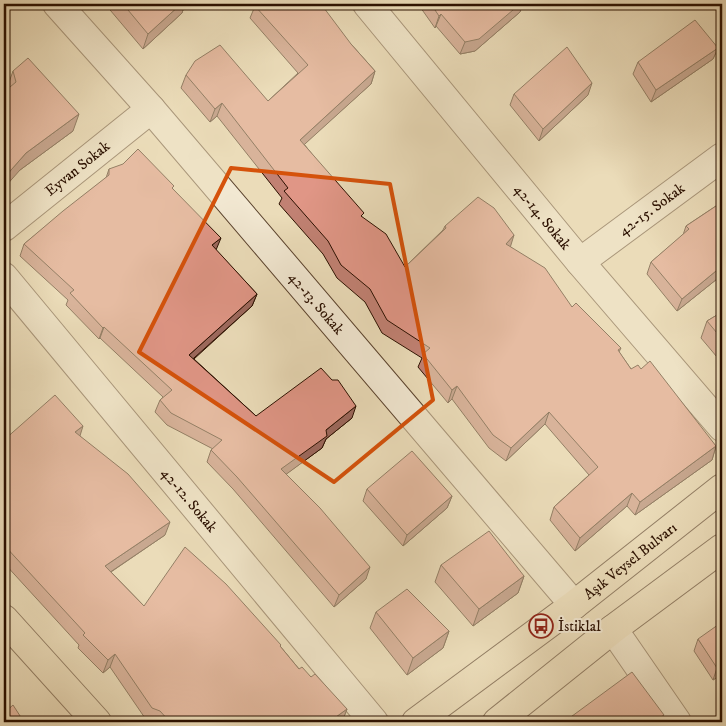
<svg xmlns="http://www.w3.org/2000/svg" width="726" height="726" font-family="'IM FELL DW Pica',serif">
  <rect width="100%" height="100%" fill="#ebdcb9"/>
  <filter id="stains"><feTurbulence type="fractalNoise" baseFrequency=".004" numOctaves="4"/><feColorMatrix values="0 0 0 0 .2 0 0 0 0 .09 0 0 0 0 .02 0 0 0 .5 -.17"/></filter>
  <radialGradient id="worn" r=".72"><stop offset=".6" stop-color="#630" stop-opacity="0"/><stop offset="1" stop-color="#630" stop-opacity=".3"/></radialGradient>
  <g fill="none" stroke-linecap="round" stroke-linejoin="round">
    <!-- minor casing -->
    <g stroke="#5b432e" stroke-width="30">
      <g id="minor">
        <path id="s1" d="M57 4 151 109 574 605"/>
        <path id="s2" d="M367 4 580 262 722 427"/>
        <path id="s3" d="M4 227 151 109"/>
        <path id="s4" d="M580 262 722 157"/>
        <path id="s5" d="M4 277 374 722"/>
        <path d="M613 629 677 722"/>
      </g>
    </g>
    <!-- major casing -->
    <g stroke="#2b1000" stroke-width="30">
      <g id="major">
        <path d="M4 619 97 722"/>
        <path id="s6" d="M416 722 574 605 722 488"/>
        <path d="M497 722 613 629 722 548"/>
      </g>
    </g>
    <!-- minor -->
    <use href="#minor" stroke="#f2e8d2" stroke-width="28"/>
    <!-- major -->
    <use href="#major" stroke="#ebdcb9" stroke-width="28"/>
  </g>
  <!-- wall -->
  <path fill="#c18173" stroke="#2b1000" d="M105 4H185L182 13 143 49Z
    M418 4H523L520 12 475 51 460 54 436 26 435 28Z
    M255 6 351 44 375 71 371 84 304 144 362 217 405 267 443 230 445 226 510 246 572 307 621 348 619 352 631 369 716 446 712 460 635 515 627 506 575 551 550 520 554 507 589 475 545 424 506 461 489 448 452 399 448 403 418 367 422 358 382 333 365 302 337 278 323 254 279 204 282 198 217 116 210 122 181 88 186 75 268 101 298 73 250 18Z
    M718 48 713 59 651 102 633 74 638 62Z
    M13 71 73 131 20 170 7 88Z
    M514 94 588 95 539 141 510 105Z
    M109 169 173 189 216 250 257 294 252 306 194 359 256 416 352 418 326 439 322 448 286 474 366 579 334 607 233 489 207 462 211 450 213 449 167 425 155 412 160 400 163 397 100 338 99 339 66 305 68 300 20 256 24 244 106 178Z
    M722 202V275L677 311 647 274 651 262 683 235 686 226Z
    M722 312V363L701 338 707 321Z
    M80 436 165 535 111 572 144 606 280 646 299 669 311 677 347 709 342 722H150L147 721 110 667 103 673 78 648 79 645 4 563V440Z
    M367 489 452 496 447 508 403 546 363 501Z
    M441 565 524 576 518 593 473 626 435 582Z
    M376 612 449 631 443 648 407 675 370 628Z
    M698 639 722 674 713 680 694 651Z"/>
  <!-- shaded-wall -->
  <path fill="#9d695e" stroke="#2b1000" d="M181 4H185L182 13 143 49 148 34Z
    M520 4H523L520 12 475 51 460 54 465 42Z
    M441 14 436 26 435 28 439 16Z
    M718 48 713 59 651 102 656 90Z
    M375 71 371 84 295 153 300 140Z
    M592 83 588 95 539 141 543 129Z
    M222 103 217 116 210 122 215 109Z
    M79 114 73 131 20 170 4 188V178L26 153Z
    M514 235 510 248 506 244Z
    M221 238 216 250 212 245Z
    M722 266V275L677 311 682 299Z
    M257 294 252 306 185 366 189 355Z
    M104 327 100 338 99 339 103 328Z
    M457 386 452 399 448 403 452 390Z
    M356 406 352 418 326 439 322 448 277 481 281 469 326 430Z
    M549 412 545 424 506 461 511 448Z
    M83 426 79 439 75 432Z
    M716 446 712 460 635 515 640 502Z
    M632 493 627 506 575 551 580 538Z
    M452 496 447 508 403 546 407 535Z
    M170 522 165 535 100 579 105 566Z
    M370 567 366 579 334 607 339 595Z
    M524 576 518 593 473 626 479 609Z
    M449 631 443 648 407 675 413 658Z
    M115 654 110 667 103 673 108 660Z
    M722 665V674L713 680 717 668Z
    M347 709 342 722H329Z"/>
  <!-- building -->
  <path fill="#e09686" stroke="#2b1000" d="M123 4H181L148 34Z
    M257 4H321L351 44 375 71 300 140 364 213 361 216 386 234 405 267 446 228 445 226 478 197 494 208 514 235 506 244 545 268 572 307 576 303 621 348 618 350 631 369 638 365 641 369 650 361 716 446 640 502 632 493 580 538 554 507 598 467 549 412 511 448 493 435 457 386 452 390 423 354 430 348 387 320 370 289 341 265 328 241 284 191 288 188 222 103 215 109 186 75 195 61 220 45 268 101 308 65 255 6Z
    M431 4H520L479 39 465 42 441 14 439 16Z
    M695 20 718 48 656 90 638 62Z
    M567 47 592 83 543 129 514 94Z
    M28 58 79 114 26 153 4 178V92L16 82 13 71Z
    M138 149 174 186 172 188 221 238 212 245 257 294 189 355 256 416 321 368 332 380H338L356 406 326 430 327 436 281 469 320 508 370 567 339 595 237 477 211 450 222 440 171 413 160 400 172 390 104 327 103 328 70 293 74 290 24 244 63 211 109 175V169L123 164Z
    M722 202V266L682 299 651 262 689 229 686 226Z
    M722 312V339L707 321Z
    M55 395 83 426 75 432 128 474 170 522 105 566 144 606 185 547 226 584 281 645 280 646 299 669 302 667 311 677 315 674 347 709 329 722H170L160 711 152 708 115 654 108 660 83 635 85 633 4 545V440Z
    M412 451 452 496 407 535 367 489Z
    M489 531 524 576 479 609 441 565Z
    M407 589 449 631 413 658 376 612Z
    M722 622V665L717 668 698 639Z
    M632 672 664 715 661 717 666 722H564Z
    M13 705 24 722H4V713Z"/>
  <!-- marked area -->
  <path d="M0 0H726V726H0ZM231 168 390 184 433 400 334 482 139 352Z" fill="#ebdcb9" fill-opacity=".55" fill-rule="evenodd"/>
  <path fill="none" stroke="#d5520b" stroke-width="4" stroke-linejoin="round" d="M231 168 390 184 433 400 334 482 139 352Z"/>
  <!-- icons -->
  <defs>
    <g id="bus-ring" transform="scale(1.25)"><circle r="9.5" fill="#f2e8d2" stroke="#8f2418" stroke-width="1.5"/><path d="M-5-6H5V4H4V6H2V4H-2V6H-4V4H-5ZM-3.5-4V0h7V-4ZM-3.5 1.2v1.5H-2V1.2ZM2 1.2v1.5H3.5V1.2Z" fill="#8f2418"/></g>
  </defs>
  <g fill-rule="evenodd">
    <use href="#bus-ring" x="541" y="626"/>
  </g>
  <g text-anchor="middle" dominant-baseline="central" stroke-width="4" stroke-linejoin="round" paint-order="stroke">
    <!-- street labels -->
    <g font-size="15" fill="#2b1000" stroke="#f2e8d2">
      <text stroke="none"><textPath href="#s3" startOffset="94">Eyvan Sokak</textPath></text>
      <text stroke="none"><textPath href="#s4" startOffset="89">42-15. Sokak</textPath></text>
      <text stroke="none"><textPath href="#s2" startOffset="276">42-14. Sokak</textPath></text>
      <text stroke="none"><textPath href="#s1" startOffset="396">42-13. Sokak</textPath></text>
      <text stroke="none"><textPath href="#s5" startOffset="290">42-12. Sokak</textPath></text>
      <text stroke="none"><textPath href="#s6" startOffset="268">Aşık Veysel Bulvarı</textPath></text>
    </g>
    <!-- poi labels -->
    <g font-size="15" fill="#2b1000" stroke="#f2e8d2" text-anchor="start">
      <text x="558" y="626">İstiklal</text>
    </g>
  </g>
  <!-- margin -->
  <rect width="726" height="726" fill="none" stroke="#ebdcb9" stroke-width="20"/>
  <rect x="5" y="5" width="716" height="716" fill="none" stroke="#2b1000" stroke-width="2.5"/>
  <rect x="10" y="10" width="706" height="706" fill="none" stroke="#2b1000"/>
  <rect width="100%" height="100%" filter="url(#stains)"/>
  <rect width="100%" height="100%" fill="url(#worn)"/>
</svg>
